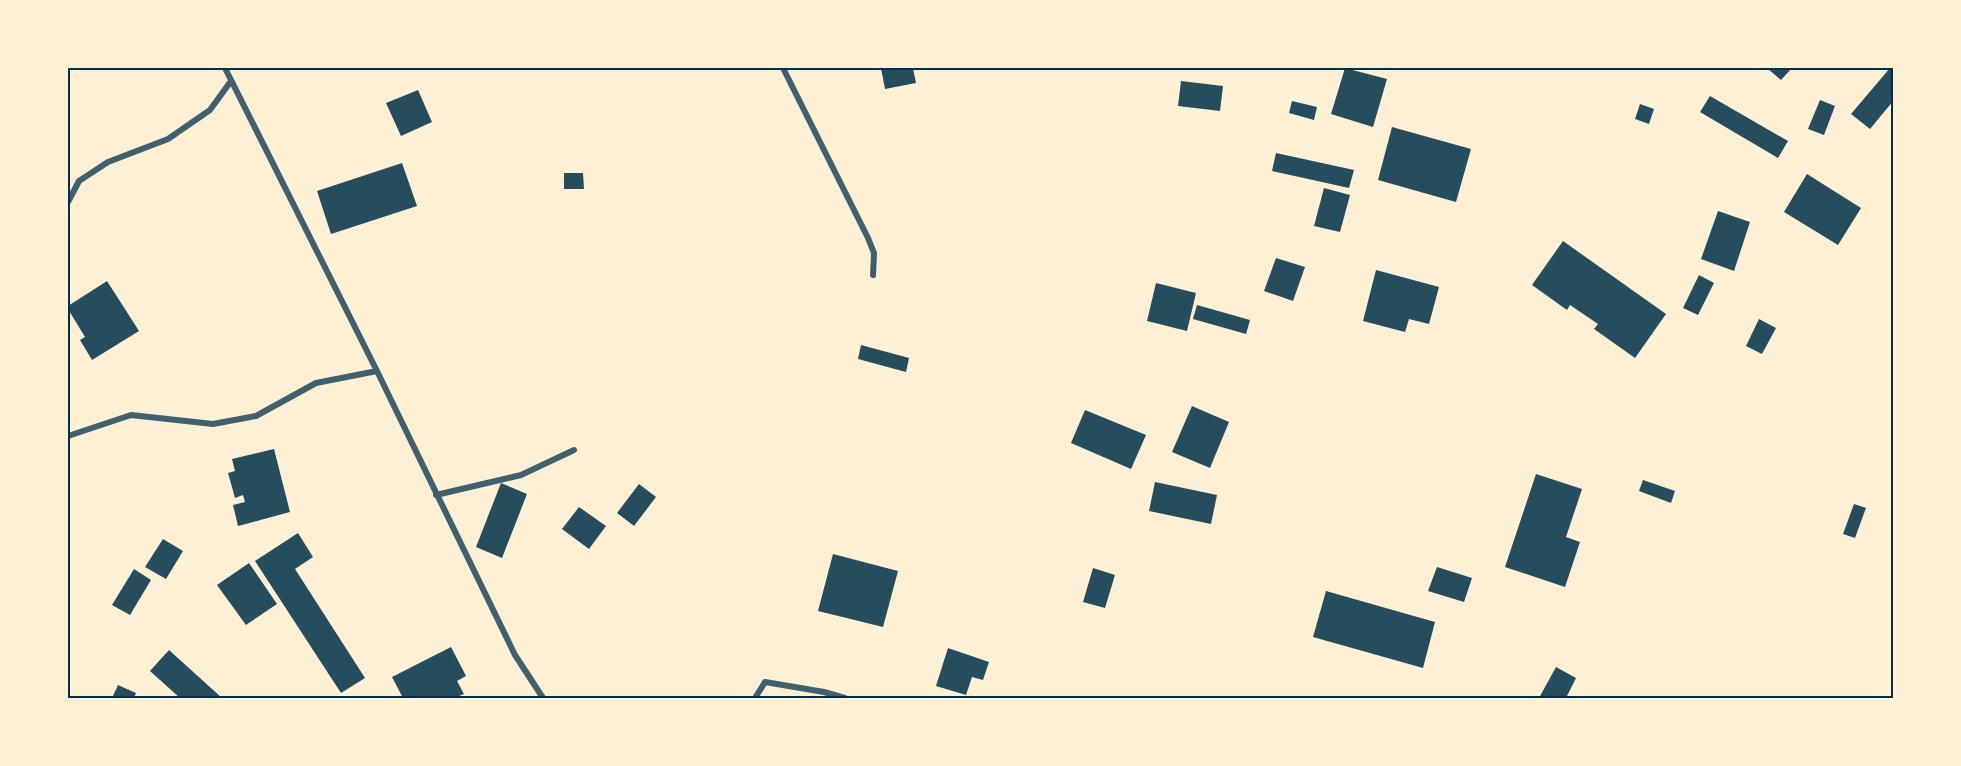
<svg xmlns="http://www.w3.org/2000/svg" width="1961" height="766" font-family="Quicksand,sans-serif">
  <rect width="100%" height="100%" fill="#fdf0d5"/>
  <!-- building -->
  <path fill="#264d5e" d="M881 68H913L916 83 885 89Z
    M1345 68 1387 79 1373 127 1331 114Z
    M1767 68H1792L1781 80Z
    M1890 68H1894V100L1870 129 1851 114Z
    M1181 81 1223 86 1220 111 1178 106Z
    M418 90 432 122 401 136 386 103Z
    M1710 96 1788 141 1778 158 1700 112Z
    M1820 100 1835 106 1824 135 1808 129Z
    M1292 101 1317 107 1314 120 1289 113Z
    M1640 104 1654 109 1649 124 1635 119Z
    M1392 127 1471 149 1456 202 1378 180Z
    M1276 153 1354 170 1349 188 1272 171Z
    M402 163 417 206 331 234 317 191Z
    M564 173H583L584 189H564Z
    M1807 174 1861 208 1838 245 1784 212Z
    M1324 188 1350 195 1340 232 1314 226Z
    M1718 211 1750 222 1734 271 1701 259Z
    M1563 241 1666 314 1635 358 1594 329 1598 324 1570 305 1567 310 1532 285Z
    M1276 258 1305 267 1293 301 1264 291Z
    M1376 270 1439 287 1429 324 1409 319 1405 332 1363 321Z
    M1699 275 1714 283 1698 315 1683 308Z
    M107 281 139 331 92 360 80 340 85 337 68 309V306Z
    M1156 283 1196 293 1187 331 1147 321Z
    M1197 305 1250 320 1246 334 1193 319Z
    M1759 319 1776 328 1762 354 1746 346Z
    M861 345 909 358 906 372 858 359Z
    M1192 406 1229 422 1210 468 1172 452Z
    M1085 410 1146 435 1131 469 1071 443Z
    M274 449 290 512 238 526 233 505 245 502 243 495 235 498 228 473 235 471 232 459Z
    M1536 474 1582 489 1566 537 1580 542 1565 587 1505 567Z
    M1643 480 1675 491 1671 503 1639 491Z
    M1155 482 1217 495 1211 524 1149 511Z
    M501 483 527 494 502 558 476 547Z
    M639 484 656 497 634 526 617 513Z
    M1854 504 1866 508 1855 538 1843 534Z
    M579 507 606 526 589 549 562 529Z
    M298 533 313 557 295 569 365 678 341 693 255 561Z
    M163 539 183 551 166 579 145 567Z
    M833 554 898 571 883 627 818 611Z
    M249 563 277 604 246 625 217 585Z
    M1437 567 1472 578 1464 602 1428 591Z
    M1093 568 1115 575 1105 608 1083 602Z
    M134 569 151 580 130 615 112 605Z
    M1326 591 1435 622 1423 668 1313 637Z
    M451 647 466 676 457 681 464 694 454 698H403L392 677Z
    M948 648 989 662 983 680 972 677 966 695 936 686Z
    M169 650 222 698H180L150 671Z
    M1556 667 1576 678 1566 698H1539Z
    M118 685 136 693 134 698H112Z"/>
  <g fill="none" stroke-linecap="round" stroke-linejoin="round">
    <!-- minor -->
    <path stroke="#3f606c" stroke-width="6" d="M225 68 377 371 515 655 543 698
      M783 68 868 238 874 253 873 275
      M68 202 79 181 108 162 168 139 210 110 231 81
      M68 436 131 415 213 424 256 416 316 383 377 371
      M436 495 521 475 574 450
      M755 698 765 682 824 692 845 698"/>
  </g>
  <!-- border -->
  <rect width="1961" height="766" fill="none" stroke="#fdf0d5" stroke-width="138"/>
  <rect x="69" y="69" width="1823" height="628" fill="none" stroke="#003049" stroke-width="2"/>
</svg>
